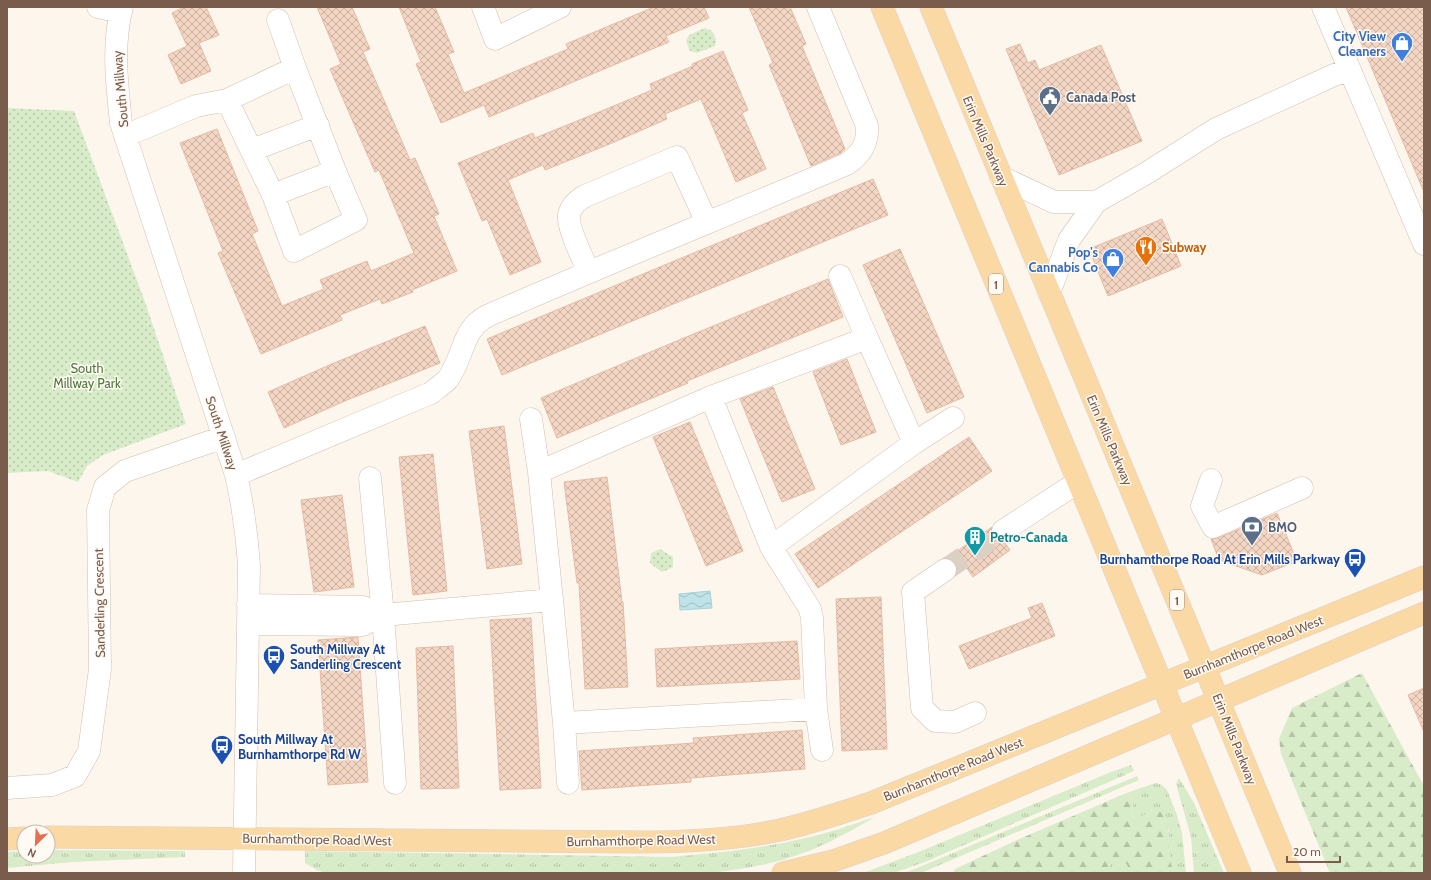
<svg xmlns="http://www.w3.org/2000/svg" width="1431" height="880" font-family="Cabin,sans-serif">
  <defs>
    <pattern id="grass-tufts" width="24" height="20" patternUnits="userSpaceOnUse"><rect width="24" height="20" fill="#d8ecc9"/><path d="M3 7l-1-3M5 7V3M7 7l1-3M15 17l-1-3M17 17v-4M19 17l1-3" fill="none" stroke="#b4c2a5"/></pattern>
    <pattern id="forest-firs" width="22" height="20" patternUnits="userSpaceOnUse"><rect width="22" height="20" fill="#d8ecc9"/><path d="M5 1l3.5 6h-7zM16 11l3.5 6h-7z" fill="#b4c2a5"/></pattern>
    <pattern id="park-dots" width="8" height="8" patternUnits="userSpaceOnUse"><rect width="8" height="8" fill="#d8ecc9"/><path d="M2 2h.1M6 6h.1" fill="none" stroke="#b4c2a5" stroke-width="1.8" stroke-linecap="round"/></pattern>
    <pattern id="water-waves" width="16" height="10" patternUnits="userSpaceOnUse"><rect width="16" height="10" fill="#bfe3e8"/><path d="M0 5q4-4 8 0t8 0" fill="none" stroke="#a0bbbe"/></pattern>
    <pattern id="building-cross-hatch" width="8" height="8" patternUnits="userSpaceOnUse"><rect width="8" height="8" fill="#f3d5c3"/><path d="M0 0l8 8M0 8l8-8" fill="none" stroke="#cab0a1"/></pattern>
  </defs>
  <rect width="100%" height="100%" fill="#fdf6ec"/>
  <!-- grass -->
  <path fill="url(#grass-tufts)" d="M1131 765 1134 771 925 862 893 873H863L921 851 1111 772Z
    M1137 776 1139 780 928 870 920 873H905Z
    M1179 778 1194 803 1224 873H1194L1191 837 1176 784Z
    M1156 783 1162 785 1167 790 1177 815 1182 833 1186 873H1175L1171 866 1168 847 1169 826 1157 809 1140 817 1132 818 1133 803 1129 792Z
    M875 817C852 830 830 843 806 852 775 864 740 870 707 873H326L317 870 305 863V851L671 857C715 853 758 849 801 839 826 834 851 825 875 817Z
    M48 850 185 851V857L73 862 7 868V852L24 851V856H48Z
    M1114 860 1125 861 1132 873H1105L1106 870Z"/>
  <!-- forest -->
  <path fill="url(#forest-firs)" d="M1362 673 1424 786V873H1330L1281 754 1279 739 1292 708Z
    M1129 792 1133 803 1132 818 1140 817 1157 809 1168 818C1170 837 1165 856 1175 873H1132L1125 862 1114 860 1106 870 1105 873H953L955 869 1017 840Z"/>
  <!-- park -->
  <path fill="url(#park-dots)" d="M705 28 712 31 716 39 715 46 697 53 690 51 686 41 689 35Z
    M7 108 74 111 145 302 186 424 103 455 87 466 78 482 48 471 7 473Z
    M660 549 673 557V567L662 572 650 563 651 553Z"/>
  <!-- water -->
  <path fill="url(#water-waves)" stroke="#a5d3da" d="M710 591 712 608 680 610 679 594Z"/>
  <!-- building -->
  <path fill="url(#building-cross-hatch)" stroke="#e6bba3" d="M184 7H206L219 35 199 43 211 71 181 84 168 55 187 46 172 13Z
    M317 7H352L370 49 363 52 410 160 415 158 439 214 434 216 457 271 412 290 413 292 382 304 380 299 340 315 342 320 261 354 218 253 223 251 180 143 217 129 258 231 252 234 282 306 324 289 320 280 367 261 371 271 414 253 379 170 375 172 330 69 341 64Z
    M399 7H435L454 52 448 54 464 93 568 49 566 44 654 7H704L709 18 666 36 669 42 489 117 484 105 441 123 416 64 421 62Z
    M749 7H790L806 44 802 46 845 149 841 153 811 166 769 65 773 63Z
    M1346 7H1424V192Z
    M1020 44 1028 63 1035 60 1039 70 1101 45 1142 141 1059 175 1006 49Z
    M723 51 748 110 742 113 766 169 736 182 701 99 665 114 667 119 612 143 545 170 543 165 508 180 541 262 510 275 487 219 482 221 458 163 533 133 535 138 604 110 652 90 650 84 693 66 692 64Z
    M873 179 888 215 502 375 487 339 667 264Z
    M1162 219 1181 266 1108 296 1089 249Z
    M900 249 964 397 927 413 863 265Z
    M828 279 843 317 687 381 688 383 557 438 541 398 679 340Z
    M425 326 440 363 347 400 284 428 268 392 334 363Z
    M847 359 876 432 841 445 813 372Z
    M773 387 815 489 782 502 740 399Z
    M690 422 743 551 706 566 653 437Z
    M504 426 522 564 487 569 469 431Z
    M969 437 992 471 818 588 795 554Z
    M433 454 447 591 413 595 399 457Z
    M607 477 622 602H623L628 687 585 689 579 583H577L564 482Z
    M342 495 354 587 314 592 301 500Z
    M1277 513 1297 561 1262 575 1219 560 1211 539 1218 538Z
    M992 527 991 532 993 538 998 542 1005 543 1010 550 973 577 966 567 957 574V569L955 563 951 559 947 558Z
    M881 597 887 749 842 751 836 599Z
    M1042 603 1055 636 969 669 959 646 1032 618 1028 608Z
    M531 618 541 788 500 790 490 620Z
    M358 637 368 782 328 785 318 640Z
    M797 641 800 679 657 687 655 649Z
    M453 646 459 788 421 789 416 648Z
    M1424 688V732L1408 695Z
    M802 730 805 769 691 778V782L582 790 579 751 694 743 693 738Z"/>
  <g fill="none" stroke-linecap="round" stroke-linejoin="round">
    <!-- minor-tunnel -->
    <path stroke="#dcd0c4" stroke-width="22" stroke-dasharray="22 11" stroke-linecap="butt" d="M945 570 1003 531"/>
    <!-- minor casing -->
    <g stroke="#d1beb0" stroke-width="23">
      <path id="minor" d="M98 7 121 12
        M122 7C112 45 117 84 121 123L236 475C243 506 247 535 249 565L244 873
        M483 7 495 39 560 7
        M1323 7 1424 244
        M278 20 295 68
        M125 136 196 106 227 100 295 68 335 171 356 220 294 251 273 195 227 100
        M252 150 318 125
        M1001 177 1054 202H1096
        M273 195 335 171
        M589 272C583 259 567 227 569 215 571 205 578 200 585 196L677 157 707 223
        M840 276 867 338
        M1049 293 1069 240 1096 202 1145 174 1216 129 1334 75 1350 70
        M711 397 867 338 914 443 771 547
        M531 419 539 472
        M914 443 953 418
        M236 475 431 393C436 389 443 384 448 379 464 357 461 330 487 316 606 264 727 215 847 164 861 154 868 144 867 126L818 7
        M370 478 383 615 395 783
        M1211 480 1202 506 1213 527 1302 488
        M1003 531 1078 482
        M945 570 913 592 922 708 935 721 955 722 975 713
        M248 605 363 607 383 615
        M248 624 362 625 383 615 552 600 564 723 816 709 812 618 810 609 771 547 711 397 539 472 552 600
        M816 709 822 750
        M564 723 568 783
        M7 788 52 785 75 776 89 751 100 669 98 510 105 487 125 471 224 437"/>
    </g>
    <!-- major casing -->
    <g stroke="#dad1cd" stroke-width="23">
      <path id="major" d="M882 7 1240 873
        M931 7 1290 873
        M48 837 640 842C687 842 734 840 780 830 811 823 841 813 871 803L1424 577
        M7 839 24 838
        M783 873 833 861 884 843 1424 613"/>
    </g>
    <!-- minor -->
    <use href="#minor" stroke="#fff" stroke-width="22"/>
    <!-- major -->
    <use href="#major" stroke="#fbd9a5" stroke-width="22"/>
  </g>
  <!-- icons -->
  <defs>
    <g id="shop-pin" transform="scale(1.15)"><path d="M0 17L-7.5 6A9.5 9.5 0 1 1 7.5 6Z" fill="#3f7fe0" stroke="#fffaf3"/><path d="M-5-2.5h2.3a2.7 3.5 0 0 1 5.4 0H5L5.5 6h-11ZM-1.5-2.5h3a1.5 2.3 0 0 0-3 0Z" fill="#fff"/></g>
    <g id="civic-pin" transform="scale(1.15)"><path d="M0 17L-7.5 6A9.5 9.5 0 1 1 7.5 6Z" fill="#5c6f8a" stroke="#fffaf3"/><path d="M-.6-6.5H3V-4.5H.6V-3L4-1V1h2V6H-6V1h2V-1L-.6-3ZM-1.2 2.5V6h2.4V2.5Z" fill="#fff"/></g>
    <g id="restaurant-pin" transform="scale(1.15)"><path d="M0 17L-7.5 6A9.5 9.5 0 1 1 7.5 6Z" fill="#e8710a" stroke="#fffaf3"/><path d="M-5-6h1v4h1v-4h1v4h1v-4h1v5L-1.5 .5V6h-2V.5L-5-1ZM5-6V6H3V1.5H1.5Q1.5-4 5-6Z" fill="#fff"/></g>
    <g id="bank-pin" transform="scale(1.15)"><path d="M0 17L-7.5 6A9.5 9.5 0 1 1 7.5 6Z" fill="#5c6f8a" stroke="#fffaf3"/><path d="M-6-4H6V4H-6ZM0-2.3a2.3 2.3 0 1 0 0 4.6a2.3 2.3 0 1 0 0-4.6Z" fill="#fff"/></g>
    <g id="building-pin" transform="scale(1.15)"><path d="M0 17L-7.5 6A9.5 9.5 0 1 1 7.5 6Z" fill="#0f9aa8" stroke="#fffaf3"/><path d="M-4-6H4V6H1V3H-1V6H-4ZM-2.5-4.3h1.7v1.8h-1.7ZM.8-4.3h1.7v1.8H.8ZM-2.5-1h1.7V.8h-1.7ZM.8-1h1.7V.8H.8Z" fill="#fff"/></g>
    <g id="bus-pin" transform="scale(1.15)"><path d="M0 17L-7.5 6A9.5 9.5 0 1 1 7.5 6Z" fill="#1a4fb4" stroke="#fffaf3"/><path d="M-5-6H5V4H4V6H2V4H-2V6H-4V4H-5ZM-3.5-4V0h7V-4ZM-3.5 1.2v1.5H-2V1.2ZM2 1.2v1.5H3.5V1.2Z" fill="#fff"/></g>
  </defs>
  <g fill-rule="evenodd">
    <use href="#shop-pin" x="1402" y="43"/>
    <use href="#civic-pin" x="1050" y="97"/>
    <use href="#restaurant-pin" x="1146" y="247"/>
    <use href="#shop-pin" x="1113" y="259"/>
    <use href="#bank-pin" x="1252" y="527"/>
    <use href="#building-pin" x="975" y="537"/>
    <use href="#bus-pin" x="1355" y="559"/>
    <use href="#bus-pin" x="274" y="656"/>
    <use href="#bus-pin" x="222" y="746"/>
  </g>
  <g text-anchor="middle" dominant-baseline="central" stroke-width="3" stroke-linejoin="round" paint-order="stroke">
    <!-- shield labels -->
    <g fill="#fffaf3" stroke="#a28b7f" stroke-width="1">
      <rect x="989" y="274" width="14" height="20" rx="3"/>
      <rect x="1170" y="590" width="14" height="20" rx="3"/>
    </g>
    <g font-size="12" font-weight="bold" fill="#7a5c4d">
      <text x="996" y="284">1</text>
      <text x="1177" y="600">1</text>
    </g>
    <!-- shop labels -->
    <g font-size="13" font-weight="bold" fill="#366cbe" stroke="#fffaf3" text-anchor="end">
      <text x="1386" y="36">City View<tspan x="1386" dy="15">Cleaners</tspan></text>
      <text x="1098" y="252">Pop's<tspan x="1098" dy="15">Cannabis Co</tspan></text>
    </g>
    <!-- street labels -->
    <g font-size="13" fill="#7a5c4d" stroke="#fffaf3">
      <text transform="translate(120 89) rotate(-95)">South Millway</text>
      <text transform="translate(986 141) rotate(67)">Erin Mills Parkway</text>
      <text transform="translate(222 433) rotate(72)">South Millway</text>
      <text transform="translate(1110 440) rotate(67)">Erin Mills Parkway</text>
      <text transform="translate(99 603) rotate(-91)">Sanderling Crescent</text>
      <text transform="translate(1253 647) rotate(-22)">Burnhamthorpe Road West</text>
      <text transform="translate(1235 739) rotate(68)">Erin Mills Parkway</text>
      <text transform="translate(953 769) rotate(-22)">Burnhamthorpe Road West</text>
      <text transform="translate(317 839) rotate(1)">Burnhamthorpe Road West</text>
      <text transform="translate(641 840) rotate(-1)">Burnhamthorpe Road West</text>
    </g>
    <!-- service labels -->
    <g font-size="13" font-weight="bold" fill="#4e5e75" stroke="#fffaf3" text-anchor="start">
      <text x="1066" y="97">Canada Post</text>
      <text x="1268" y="527">BMO</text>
    </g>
    <!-- food labels -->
    <g font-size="13" font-weight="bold" fill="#c56008" stroke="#fffaf3" text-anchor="start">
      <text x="1162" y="247">Subway</text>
    </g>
    <!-- park labels -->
    <g font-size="13" fill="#537a41" stroke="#fffaf3">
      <text x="87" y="368">South<tspan x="87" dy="15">Millway Park</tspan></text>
    </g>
    <!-- culture labels -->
    <g font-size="13" font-weight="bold" fill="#0d838f" stroke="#fffaf3" text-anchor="start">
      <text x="990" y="537">Petro-Canada</text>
    </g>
    <!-- transit labels -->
    <g font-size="13" font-weight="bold" fill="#164399" stroke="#fffaf3" text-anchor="start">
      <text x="1340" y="559" text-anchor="end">Burnhamthorpe Road At Erin Mills Parkway</text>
      <text x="290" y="649">South Millway At<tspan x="290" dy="15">Sanderling Crescent</tspan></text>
      <text x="238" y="739">South Millway At<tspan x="238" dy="15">Burnhamthorpe Rd W</tspan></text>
    </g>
  </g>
  <!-- border -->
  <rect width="1431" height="880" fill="none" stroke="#7a5c4d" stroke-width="16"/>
  <!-- north arrow -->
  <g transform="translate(36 844) rotate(204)"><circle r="19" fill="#fffaf3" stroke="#cabbb1"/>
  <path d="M0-3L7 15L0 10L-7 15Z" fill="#e76f51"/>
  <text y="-6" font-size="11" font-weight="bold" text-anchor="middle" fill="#7a5c4d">N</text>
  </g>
  <!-- scale -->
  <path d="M1287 856v6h53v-6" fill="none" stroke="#7a5c4d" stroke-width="2"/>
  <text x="1293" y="856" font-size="12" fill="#7a5c4d" stroke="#fffaf3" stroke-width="3" paint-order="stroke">20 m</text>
</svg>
